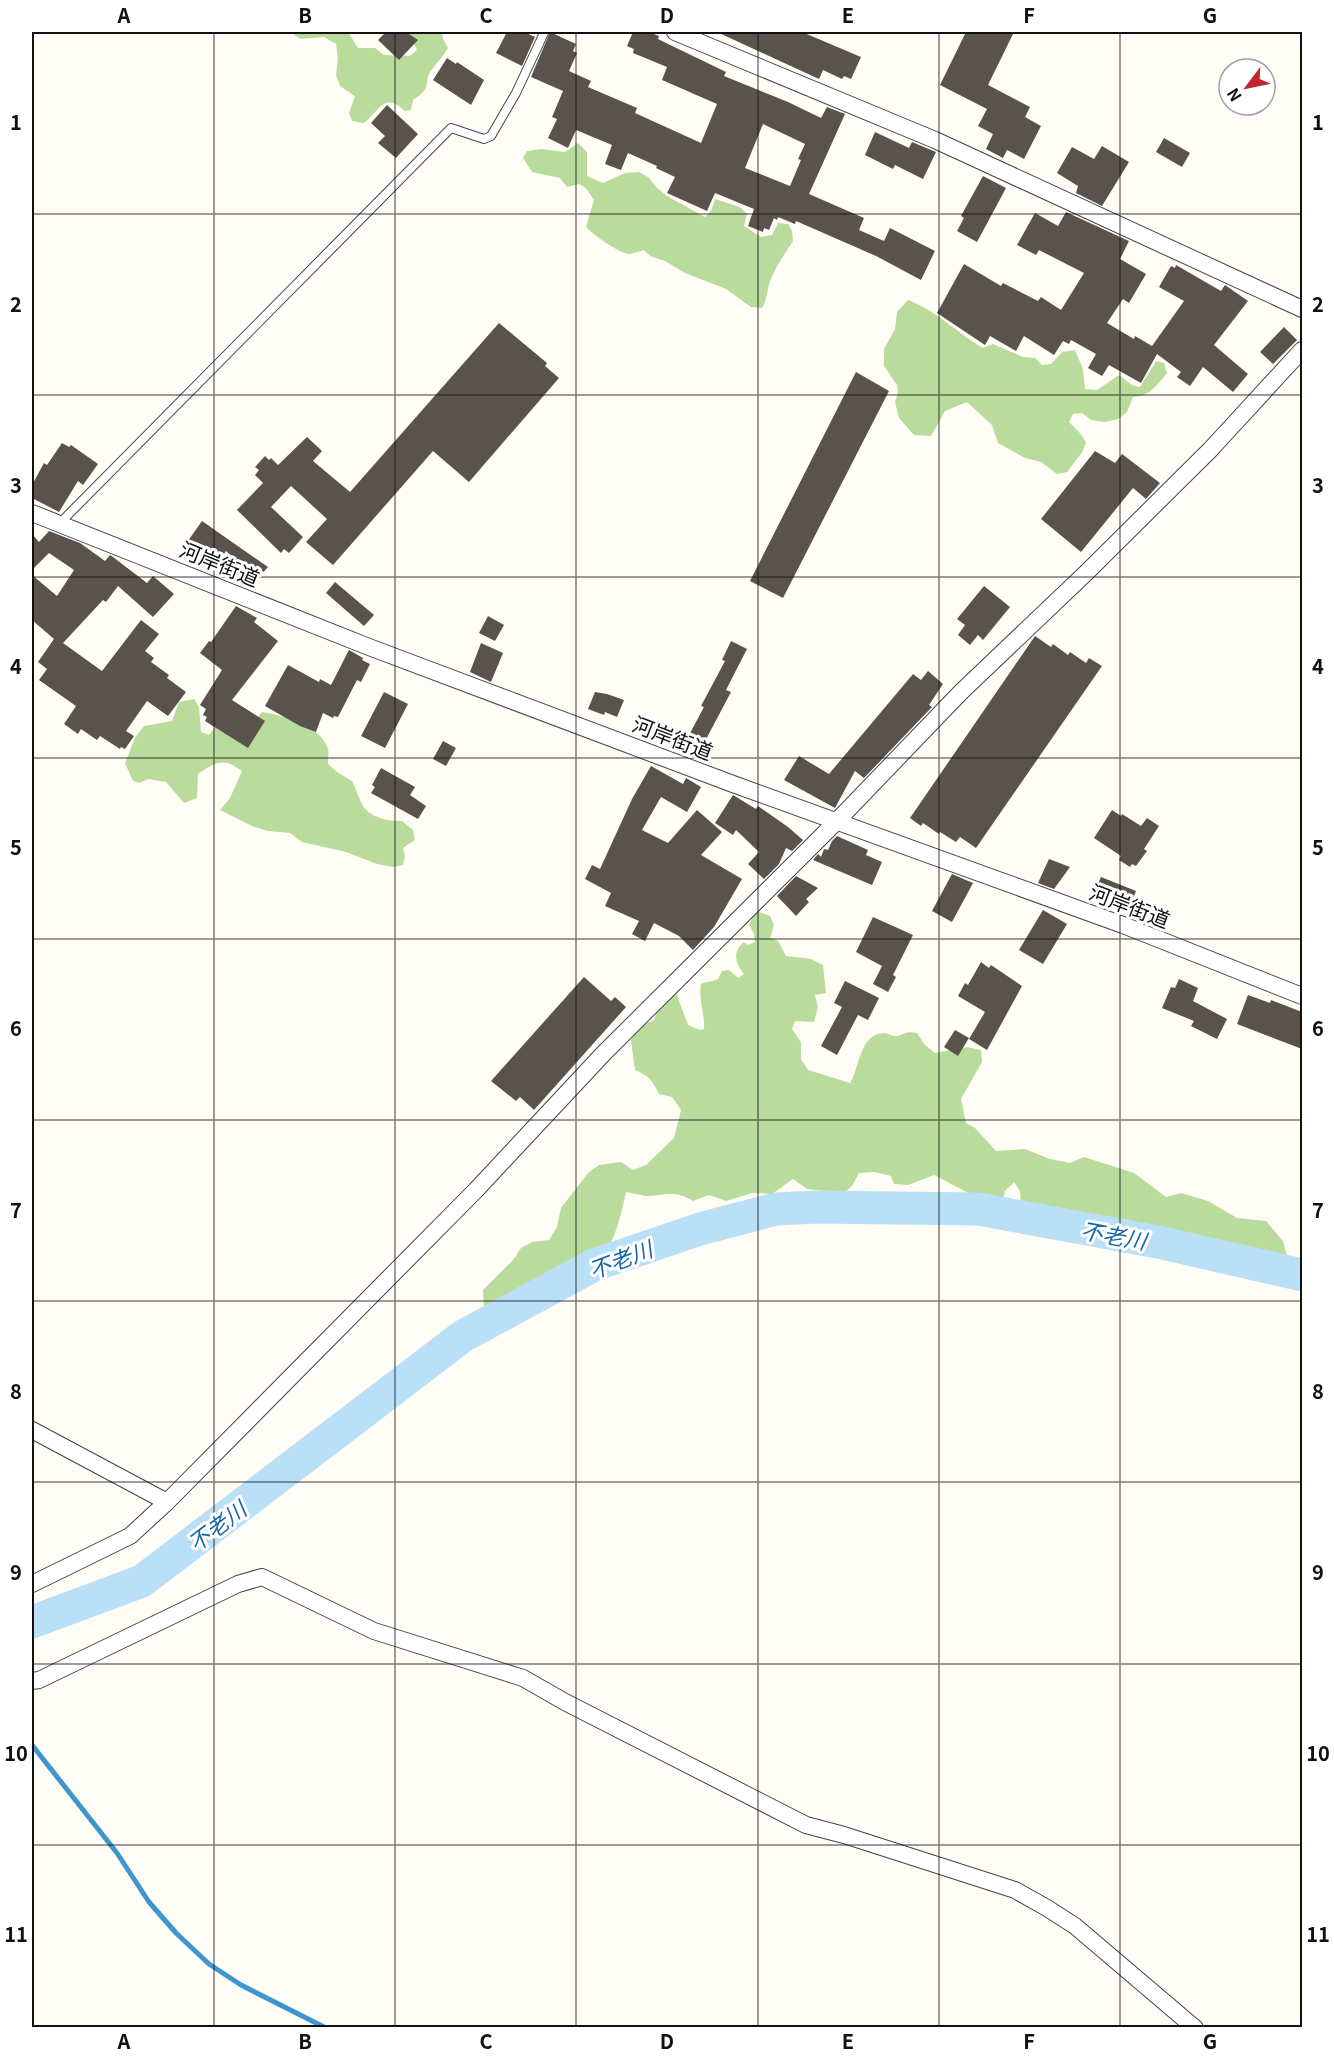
<svg xmlns="http://www.w3.org/2000/svg" width="1334" height="2059" font-family="Georgia,'Noto Sans JP',serif">
  <rect width="100%" height="100%" fill="#fffdf5"/>
  <!-- forest -->
  <path fill="#b9dc9c" d="M294 32H348L358 48H375L384 55 410 56 417 50 408 32H442L443 39 448 48C444 56 438 61 433 68 421 83 435 86 413 100L411 110 405 111C383 91 380 111 364 123L352 121 349 113 355 96 340 86 336 75 338 58 336 44 324 37 301 39 294 35Z
    M578 143 587 152V176L603 183 625 173 639 172 648 177 657 188 667 196 705 217 711 211 715 199 740 207 747 214 744 226 761 237 772 235 778 223 788 224 792 231 793 241C784 255 775 267 769 284 767 292 767 300 762 308L751 307 726 289 685 273 665 261 650 256 644 250C640 251 634 253 630 254 620 254 593 235 586 227L594 200 586 188 579 184 567 187 560 178 532 172 523 158 527 151 541 149 565 152Z
    M908 300C937 311 957 333 983 348L993 344 1023 357 1035 358 1042 365 1051 364 1062 352 1075 350 1083 369 1085 389 1097 390 1119 375 1132 385 1140 387 1156 361 1164 363 1167 373C1157 386 1149 396 1133 397L1127 412 1118 419 1105 422 1091 420 1082 413 1073 414 1069 422 1079 432 1086 442 1083 451 1067 472 1057 474 1041 462 1025 458 998 443 992 425 967 402 945 411 931 436 914 435 899 418 895 402 898 393 897 385 884 366V349L895 329 897 312Z
    M194 699 199 707 201 732 209 735 217 724 253 723 262 712C284 716 321 725 328 749 329 753 328 759 328 764L337 772 352 781C356 788 358 797 362 804 368 817 389 822 402 821L413 830 415 840 403 848 405 856 403 865 393 867 377 864 346 852 302 842 290 833 268 831 252 826 220 810 230 798 242 771C223 757 216 762 198 774L197 798 184 803 166 782 148 779 139 783 133 781 125 763 135 738 144 726 172 721 179 702Z
    M757 911 770 916 774 925 770 938 778 941 786 956 811 959 823 965 826 993 815 995 818 1007 814 1022 795 1021 792 1029 801 1042V1059L808 1070 850 1083C860 1068 859 1033 885 1033 888 1033 891 1036 894 1036 904 1036 903 1030 917 1033L925 1045 935 1053 967 1047 981 1050 982 1062 961 1099 966 1123 975 1128 996 1151 1025 1149 1050 1159 1070 1163 1084 1157 1134 1173 1166 1197 1181 1193 1208 1201 1237 1218 1266 1221 1283 1241 1287 1256 1271 1257 1203 1244 1178 1235 1141 1228 1099 1226 1089 1219 1038 1211 1021 1204 1020 1191 1014 1182 1005 1191 1002 1203 978 1198 934 1175 908 1185 894 1184 891 1176 874 1172 859 1173 852 1186 844 1193 807 1189 793 1179 772 1194 752 1193 726 1201 709 1195 693 1201C674 1189 665 1196 645 1196 639 1195 632 1193 626 1192 624 1202 616 1237 610 1243 603 1250 593 1252 583 1253L575 1266 573 1286 564 1292 543 1287 532 1292 529 1306 514 1313 504 1306H484L483 1290 513 1260 521 1248 532 1242 549 1240 557 1227 561 1208 588 1173 599 1165 621 1162 633 1170 646 1165 674 1138 681 1110 672 1097 659 1094C653 1081 648 1075 635 1070L631 1040 638 1027 654 1020 658 1007 671 994 677 995 688 1025 700 1030 704 1029C705 1014 698 999 701 984 707 981 712 982 718 979L722 971 729 970 738 978 744 974C735 963 732 952 744 942L748 945 755 942 754 934 749 924Z"/>
  <g fill="none" stroke-linecap="round" stroke-linejoin="round">
    <!-- stream -->
    <path stroke="#3f96cf" stroke-width="5" d="M32 1745 117 1853 149 1902 176 1933 209 1964 241 1985 326 2028"/>
    <!-- river -->
    <path stroke="#b9e0f7" stroke-width="33" d="M32 1622 142 1581 463 1336 594 1265 700 1229 776 1209 816 1207 978 1209 1158 1242 1302 1275"/>
  </g>
  <!-- building -->
  <path fill="#5a524d" fill-rule="evenodd" d="M386 32H406L418 40 399 60 378 40Z
    M507 32H524L535 37 522 66 496 53Z
    M550 32 576 44 573 51 577 53 569 71 591 81 588 87 637 108 635 113 701 143 717 104 662 80 667 67 633 53 634 49 627 46 633 32H649L659 36 658 39 664 42 726 72 724 76 788 102 821 118 827 107 845 114 809 194 864 218 859 230 884 241 890 228 935 251 921 280 876 256 796 221 795 224 778 217 777 220 774 218 769 230 764 228 763 232 748 226 754 209 715 193 707 211 667 193 675 177 656 168 657 166 628 153 621 170 605 164 612 145 576 130 568 148 548 138 557 119 552 117 563 91 531 77ZM763 124 805 144 798 159 801 160 790 186 745 168Z
    M717 32H802L861 57 851 79 844 76 842 79 823 70 819 79Z
    M966 32H1014L988 85 1030 107 1025 117 1041 126 1024 159 1007 150 1003 158 986 149 993 134 978 126 987 109 940 85Z
    M447 58 456 64 457 62 484 80 471 105 433 80Z
    M387 105 418 134 396 158 378 143 385 136 371 123Z
    M875 132 909 148 912 142 936 152 923 179 895 165 893 169 865 155Z
    M1164 138 1190 153 1182 167 1156 152Z
    M1102 146 1129 162 1102 206 1076 193 1078 186 1057 173 1072 147 1094 159Z
    M983 176 1006 188 977 242 957 231 964 218 961 216Z
    M1066 212 1129 241 1120 259 1146 274 1129 303 1123 299 1107 323 1134 339 1135 336 1152 346 1184 301 1159 287 1171 266 1175 268 1176 265 1221 291 1225 285 1248 301 1214 345 1248 374 1233 392 1203 367 1190 386 1177 377 1181 372 1157 354 1141 383 1109 365 1102 376 1088 368 1096 354 1071 340 1069 344 1063 341 1054 355 1024 336 1016 351 990 336 985 345 937 313 964 264 1001 286 1003 283 1038 301 1041 297 1061 310 1084 273 1039 250 1036 255 1017 245 1035 213 1058 226Z
    M499 323 547 363 545 366 559 378 469 482 433 451 333 565 306 542 327 519 291 486 271 507 303 537 289 553 284 549 281 553 237 510 263 483 255 475 259 470 255 467 265 456 269 460 271 458 278 465 307 437 322 451 313 461 350 492Z
    M1284 327 1297 340 1273 364 1260 352Z
    M856 372 889 391 783 598 750 581Z
    M62 443 69 447 71 445 98 464 83 485 78 481 59 512 32 498V485L44 463 47 465Z
    M1095 451 1115 463 1122 454 1160 483 1146 499 1133 488 1081 552 1041 519Z
    M202 521 232 542 268 567 257 579 226 551 213 570 185 551V545Z
    M49 531 80 543 105 561 110 555 113 557 147 583 153 576 174 594 153 617 118 586 106 602 103 600 63 643 102 671 141 620 159 634 145 651 154 658 151 662 169 675 167 678 186 692 168 716 147 701 126 731 134 736 125 749 121 747 120 749 100 736 97 740 81 729 78 734 64 724 76 706 39 680 47 669 38 662 54 639 32 620V575L57 596 74 570 49 553 32 570V534L39 542Z
    M335 582 374 615 364 626 326 593Z
    M984 586 1010 607 983 640 978 635 970 645 958 635 965 625 957 619Z
    M236 606 257 618 254 622 278 641 232 700 265 721 248 748 205 721 207 717 203 715 206 709 200 705 222 670 200 653 209 641 211 642Z
    M488 616 504 625 495 641 479 633Z
    M1035 636 1051 647 1053 644 1068 655 1070 652 1086 663 1089 658 1102 666 976 848 960 837 956 842 940 832 939 834 923 823 921 826 910 818Z
    M731 641 747 649 726 690 731 692 703 745 688 737 704 707 701 706 725 661 722 660Z
    M481 643 503 653 491 682 470 672Z
    M349 650 363 658 362 660 370 664 361 682 357 680 338 717 334 716 333 718 323 713 316 732 300 726 265 706 288 665 319 682 320 679 331 685Z
    M928 671 943 684 929 705 932 707 864 778 855 771 835 808 784 780 799 756 829 774 913 674 921 680Z
    M384 692 408 704 385 748 361 736Z
    M595 692 607 694 624 700 617 717 605 712 604 715 588 709Z
    M443 741 456 748 446 766 433 759Z
    M651 766 683 784 686 778 701 787 687 812 661 797 642 830 668 843 697 810 722 832 701 855 742 879 714 927 693 950 679 936 654 923 645 941 632 934 639 921 605 906 611 893 585 879 592 865 600 869 632 799Z
    M381 768 415 787 410 795 426 806 418 819 371 793 375 787 372 785Z
    M733 795 756 809 758 806 788 827 803 840 792 851 786 848 779 864 764 879 748 864 759 852 736 830 733 835 715 823Z
    M1112 810 1121 816 1122 814 1141 826 1147 818 1159 826 1144 849 1147 851 1136 866 1132 864 1130 867 1119 860 1121 856 1094 838Z
    M837 836 868 850 866 855 882 862 872 885 813 860 818 854 821 857 824 849 828 850 832 841Z
    M1049 859 1070 867 1054 889 1038 883Z
    M952 874 973 883 952 922 932 911Z
    M796 876 818 888 806 899 809 902 796 916 777 896Z
    M1101 877 1136 891 1128 911 1093 896Z
    M1043 910 1067 924 1043 964 1019 950Z
    M873 917 913 935 893 975 896 977 888 992 873 984 882 966 856 952Z
    M981 962 989 968 991 965 1022 986 987 1050 969 1039 985 1012 958 996 965 983 968 985Z
    M584 977 611 1001 615 997 626 1007 534 1110 520 1097 516 1101 491 1081Z
    M1179 979 1198 988 1193 1001 1227 1019 1217 1039 1191 1026 1194 1021 1162 1008 1171 987 1175 988Z
    M845 981 879 998 868 1020 858 1015 837 1055 821 1046 842 1007 834 1003Z
    M1248 995 1270 1003 1271 1000 1302 1012V1049L1237 1024Z
    M955 1030 969 1038 958 1056 944 1047Z"/>
  <g fill="none" stroke-linecap="round" stroke-linejoin="round">
    <!-- service casing -->
    <g stroke="#444" stroke-width="10">
      <path id="service" d="M59 524 451 128 484 139 491 136 516 93 544 33 542 32"/>
    </g>
    <!-- minor casing -->
    <g stroke="#444" stroke-width="18">
      <path id="minor" d="M675 32 935 140 1302 309
        M32 513 369 647 733 784 1123 925 1302 996
        M32 1430 167 1502
        M32 1584 130 1536 167 1502 476 1190 604 1053 836 822 961 692 1087 572 1210 450 1302 350
        M32 1681 39 1680 238 1584 262 1577 374 1631 523 1678 565 1702 806 1825 844 1835 1015 1890 1047 1908 1075 1926 1195 2028"/>
    </g>
    <!-- service -->
    <use href="#service" stroke="#fff" stroke-width="8"/>
    <!-- minor -->
    <use href="#minor" stroke="#fff" stroke-width="16"/>
  </g>
  <!-- grid -->
  <path fill="none" stroke="#111" stroke-width="1.5" stroke-opacity="0.55" d="M214 32V2028M395 32V2028M576 32V2028M758 32V2028M939 32V2028M1120 32V2028M32 214H1302M32 395H1302M32 577H1302M32 758H1302M32 939H1302M32 1120H1302M32 1301H1302M32 1482H1302M32 1664H1302M32 1845H1302"/>
  <g text-anchor="middle" dominant-baseline="central" stroke-width="6" stroke-linejoin="round" paint-order="stroke">
    <!-- street labels -->
    <g font-size="21" fill="#111" stroke="#fff">
      <text transform="translate(220 563) rotate(22)">河岸街道</text>
      <text transform="translate(673 737) rotate(21)">河岸街道</text>
      <text transform="translate(1130 905) rotate(21)">河岸街道</text>
    </g>
    <!-- water labels -->
    <g font-size="22" font-style="italic" fill="#1768a6" stroke="#fff">
      <text transform="translate(1114 1234) rotate(10)">不老川</text>
      <text transform="translate(620 1258) rotate(-21)">不老川</text>
      <text transform="translate(216 1525) rotate(-37)">不老川</text>
    </g>
  </g>
  <!-- border -->
  <rect width="1334" height="2059" fill="none" stroke="#ffffff" stroke-width="66"/>
  <!-- north arrow -->
  <g transform="translate(1247 87) rotate(238)"><circle r="28" fill="#ffffff" stroke="#a0a0a0" stroke-width="1.5"/>
  <path d="M0-4.5L10 22L0 15L-10 22Z" fill="#c4262e"/>
  <text y="-9" font-size="16" font-weight="bold" text-anchor="middle" fill="#111111">N</text>
  </g>
  <rect x="33" y="33" width="1268" height="1993" fill="none" stroke="#111" stroke-width="2"/>
  <g font-size="20" text-anchor="middle" font-weight="bold" fill="#111">
    <text x="124" y="23">A</text>
    <text x="305" y="23">B</text>
    <text x="486" y="23">C</text>
    <text x="667" y="23">D</text>
    <text x="848" y="23">E</text>
    <text x="1029" y="23">F</text>
    <text x="1210" y="23">G</text>
    <text x="16" y="130">1</text>
    <text x="1318" y="130">1</text>
    <text x="16" y="312">2</text>
    <text x="1318" y="312">2</text>
    <text x="16" y="493">3</text>
    <text x="1318" y="493">3</text>
    <text x="16" y="674">4</text>
    <text x="1318" y="674">4</text>
    <text x="16" y="855">5</text>
    <text x="1318" y="855">5</text>
    <text x="16" y="1036">6</text>
    <text x="1318" y="1036">6</text>
    <text x="16" y="1218">7</text>
    <text x="1318" y="1218">7</text>
    <text x="16" y="1399">8</text>
    <text x="1318" y="1399">8</text>
    <text x="16" y="1580">9</text>
    <text x="1318" y="1580">9</text>
    <text x="16" y="1761">10</text>
    <text x="1318" y="1761">10</text>
    <text x="16" y="1942">11</text>
    <text x="1318" y="1942">11</text>
    <text x="124" y="2049">A</text>
    <text x="305" y="2049">B</text>
    <text x="486" y="2049">C</text>
    <text x="667" y="2049">D</text>
    <text x="848" y="2049">E</text>
    <text x="1029" y="2049">F</text>
    <text x="1210" y="2049">G</text>
  </g>
</svg>
